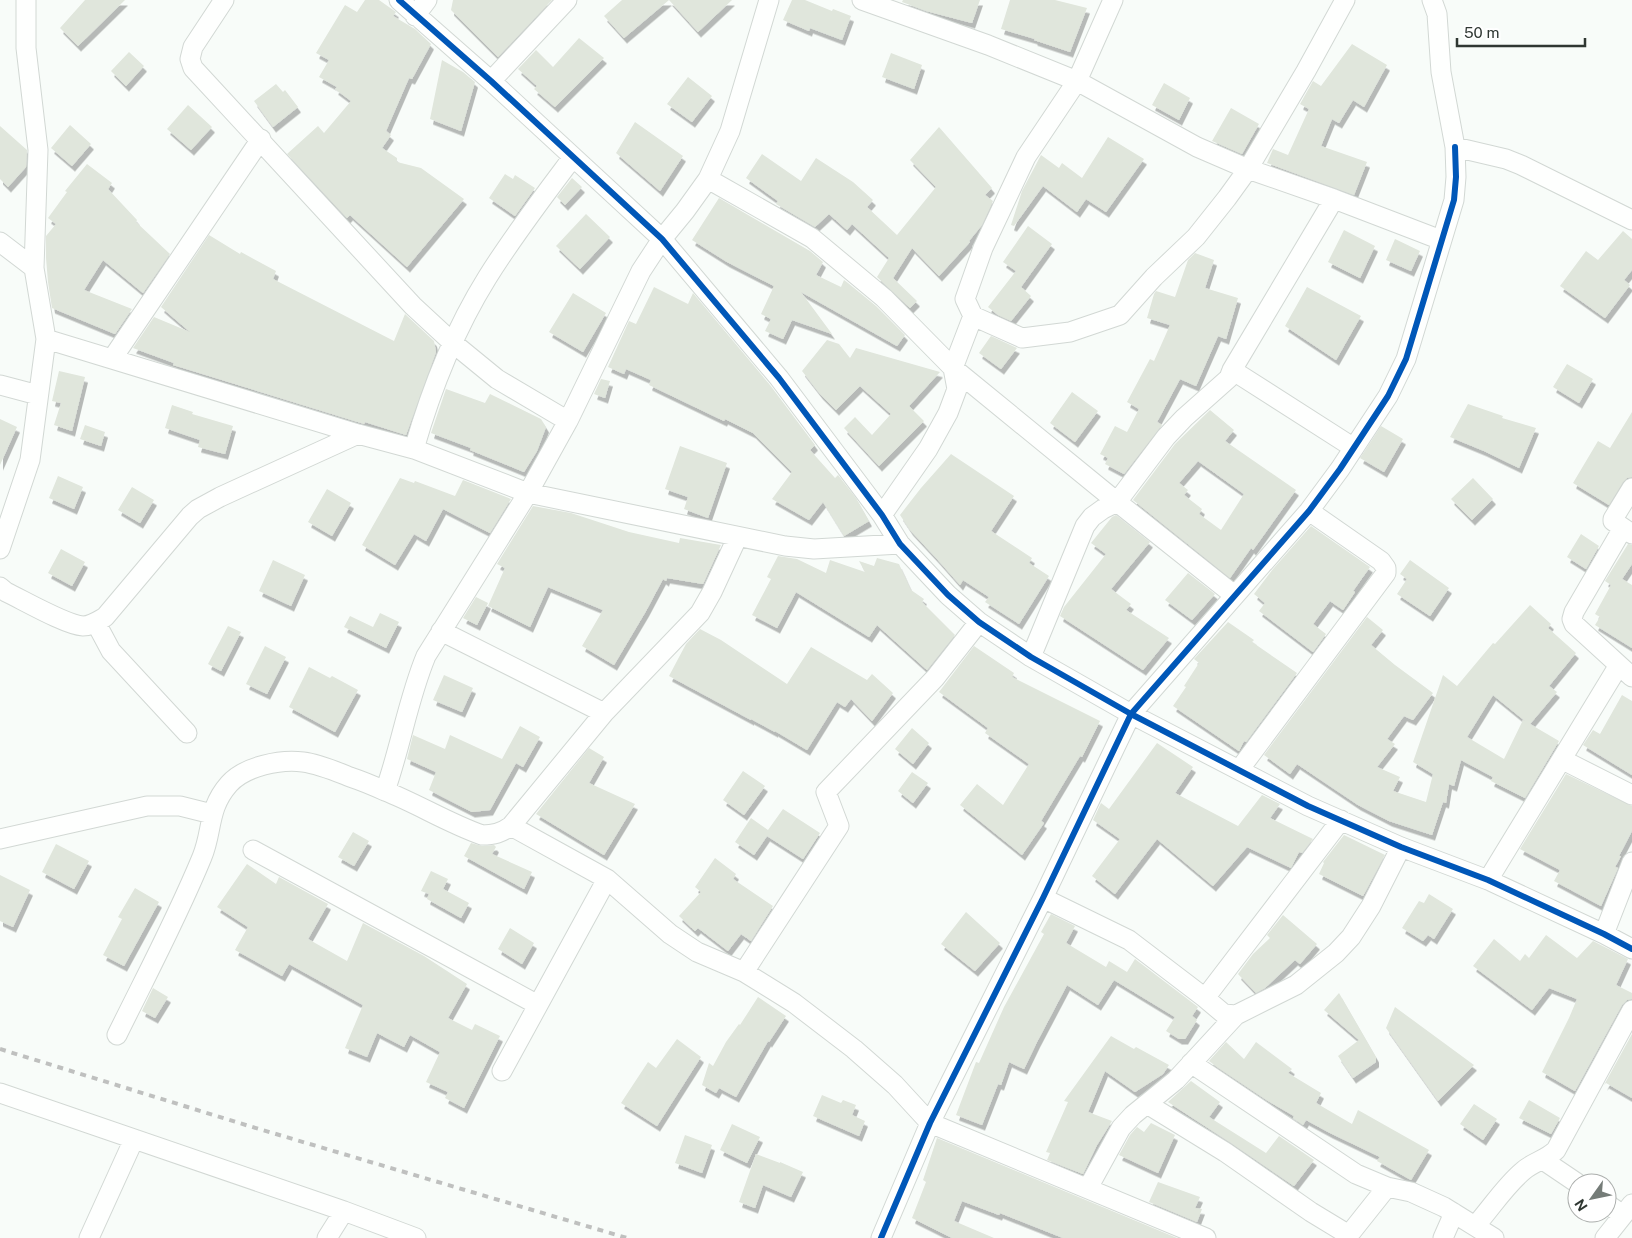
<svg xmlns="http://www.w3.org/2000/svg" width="1632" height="1238" font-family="'Public Sans',sans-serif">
  <defs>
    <filter id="shadow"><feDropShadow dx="3" dy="5.5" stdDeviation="0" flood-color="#0004"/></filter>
  </defs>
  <rect width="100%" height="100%" fill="#f8fcf9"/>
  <!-- building -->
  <path fill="#e0e6dc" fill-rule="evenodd" filter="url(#shadow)" d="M85 0H125L78 46 60 28Z
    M365 0H379L396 12 393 16 415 29 431 44 412 79 409 78 386 131 391 135 382 148 397 158V162L421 168 464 199 407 267 350 215 347 218 287 154 318 126 324 133 351 101 335 89 337 87 319 77 329 60 316 53 345 5 357 12Z
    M453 0H552L498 57 451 10Z
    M622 0H732L698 32 669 0 624 38 604 16Z
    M792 0H805L832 11 833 9 851 16 842 40 810 28 809 31 783 20Z
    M903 0H980L972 23 926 11 902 2Z
    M1010 0H1055L1087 8 1070 52 1034 40 1035 39 1001 29Z
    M579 38 604 58 555 107 534 89 537 86 518 69 536 50 553 67Z
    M1352 44 1387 65 1364 107 1353 100 1339 123 1332 119 1321 146 1367 162 1354 195 1267 163 1273 149 1288 155 1309 109 1300 104 1313 81 1321 86Z
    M129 52 144 66 126 86 111 71Z
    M891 53 922 65 914 89 882 77Z
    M442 60 463 72 475 82 461 131 430 119Z
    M688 77 712 96 692 122 667 104Z
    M1164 83 1190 98 1179 120 1152 105Z
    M276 84 283 92 285 90 298 107 273 127 254 101Z
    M188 105 212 127 191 150 167 129Z
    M1231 108 1259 124 1242 154 1212 141Z
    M635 122 683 156 660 191 616 153Z
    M70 125 91 144 72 166 51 148Z
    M0 126 27 150 26 167 8 187 0 179Z
    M939 127 992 188 985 195 993 201 982 225 969 241 970 242 939 276 912 248 893 278 917 301 910 308 877 277 889 258 852 224 847 230 829 214 815 227 776 204 778 201 746 178 762 154 801 181 816 158 853 182 873 200 867 207 897 235 936 187 910 160Z
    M1108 137 1144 159 1106 212 1086 199 1077 212 1043 186 1014 226 1011 225 1022 191 1041 155 1059 168 1062 163 1082 178Z
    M87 164 112 183 108 189 137 220 136 222 170 254 143 293 103 260 84 290 132 309 115 334 52 308 48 282 46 258V236L56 224 48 218 67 192 65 191Z
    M505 174 513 179 515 175 535 188 515 216 489 198Z
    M572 178 582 187 565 205 557 197Z
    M719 198 810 251 823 262 816 275 841 287 844 280 848 283 876 306 905 335 897 346 801 292 832 334 792 320 783 339 765 331 771 319 761 314 774 286 727 262 692 240Z
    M586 214 610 237 580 269 556 246Z
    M1028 226 1052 244 1021 287 1031 296 1011 321 998 315 988 307 1016 271 1003 262Z
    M1344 230 1375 246 1360 278 1328 262Z
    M1623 231 1632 239V270L1624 280 1630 285 1605 318 1560 286 1586 251 1598 260Z
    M209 235 240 254 241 252 276 271 273 279 394 341 405 314 434 341 436 352 406 435 365 422 364 424 361 423 183 368 173 365 174 363 133 348 154 317 190 332 161 307Z
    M1395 239 1420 251 1411 271 1386 260Z
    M1195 253 1214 260 1205 288 1238 298 1226 339 1218 336 1196 386 1180 379 1157 422 1162 425 1124 474 1105 464 1108 458 1100 454 1115 426 1127 432 1139 409 1127 402 1150 359 1154 361 1170 325 1147 318 1154 294 1156 291 1175 297 1188 260Z
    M654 287 688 304 693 293 770 385 815 445 810 450 835 478 838 475 856 498 869 521 844 536 823 502 809 520 772 499 792 472 753 433 725 419 724 421 649 385 651 380 626 369 624 374 608 367 629 321 636 324Z
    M1307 287 1361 316 1336 360 1285 326Z
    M573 293 606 313 583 352 549 332Z
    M991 336 1017 348 1001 369 979 353Z
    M827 340 839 344 850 358 856 348 940 372 909 406 924 421 879 466 844 428 855 417 872 435 891 414 860 386 836 410 820 394 802 371Z
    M1567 364 1593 379 1579 403 1553 387Z
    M59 371 85 377 72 431 54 425 61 403 52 401Z
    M601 379 610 381 605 398 594 394Z
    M446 389 485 403 490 394 541 419 546 427 537 451 524 472 470 450 471 448 431 433Z
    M1072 392 1098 411 1075 442 1050 423Z
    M1468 404 1503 416 1502 418 1536 428 1519 468 1484 451 1450 437Z
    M172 405 193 412 192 414 233 426 225 454 198 447 200 440 165 428Z
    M1210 410 1234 430 1225 441 1296 490 1253 550 1251 548 1230 578 1133 500 1175 444ZM1198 461 1244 494 1221 530 1199 514 1202 509 1184 495 1188 490 1179 483Z
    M1632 412V477L1627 478 1623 482 1609 505 1573 483 1598 441 1610 448Z
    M0 419 17 427 0 465Z
    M85 425 105 432 101 446 80 439Z
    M1381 426 1403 439 1384 472 1360 458Z
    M680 446 727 463 708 518 684 509 688 497 665 489Z
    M951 454 1014 496 991 531 1032 558 1029 563 1049 576 1019 624 985 602 989 597 963 580 960 585 937 559 910 530 900 515 921 488Z
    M58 476 83 487 74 509 49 498Z
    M400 478 414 483 415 481 455 496 463 480 511 499 490 533 443 509 426 541 414 534 395 565 362 545Z
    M1473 478 1493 499 1472 520 1451 499Z
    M132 487 154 500 140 523 118 510Z
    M327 489 351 503 332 536 308 522Z
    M533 506 571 513 629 532 679 543 680 538 721 545 703 584 667 578 666 581 663 579 646 611 614 665 582 646 603 610 548 587 530 627 488 606 505 568 497 564Z
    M1116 515 1150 542 1111 589 1131 604 1126 610 1169 638 1143 670 1060 616 1064 607 1106 554 1091 543 1112 517Z
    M1311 526 1370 567 1353 591 1355 592 1343 610 1330 601 1313 624 1326 634 1313 652 1259 611 1265 603 1254 594 1273 569Z
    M1581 534 1599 546 1586 569 1567 557Z
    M1628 544 1632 545V564L1622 579 1632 585V648L1595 625 1600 617 1595 614 1611 585 1605 581Z
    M61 549 85 562 72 586 48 573Z
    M778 556 797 559 826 573 830 560 865 572 859 561 874 566 877 558 899 564 911 590 924 599 922 602 955 635 927 670 877 625 869 637 796 592 777 628 752 615 771 579 767 577Z
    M273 560 305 575 291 606 259 591Z
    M1410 560 1449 588 1430 616 1397 594 1407 579 1400 574Z
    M1188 573 1215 594 1192 620 1165 600Z
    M476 597 488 603 477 625 463 618Z
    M1530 605 1551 624 1548 628 1576 653 1549 686 1557 692 1530 724 1559 741 1525 798 1491 781 1493 777 1461 760 1454 786 1449 784 1446 803 1443 802 1432 835 1389 821 1358 805 1297 764 1290 774 1264 755 1367 617 1383 630 1371 645 1395 665 1433 693 1413 720 1404 716 1387 739 1395 744 1377 767 1400 777 1393 791 1426 802 1433 774 1413 762 1443 675 1457 686 1493 643 1495 644ZM1493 695 1525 721 1523 720 1504 759 1467 737Z
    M380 613 399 622 386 648 344 627 350 616 373 627Z
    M1228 622 1254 640 1252 642 1297 673 1246 742 1244 741 1239 751 1173 706 1186 687 1184 686 1199 663 1194 659Z
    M228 626 241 632 221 671 208 664Z
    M700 629 721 640 787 684 811 647 867 680 872 674 893 693 872 721 851 699 845 707 837 702 807 750 775 731V732L751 719V720L669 676 686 644Z
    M265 646 286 657 267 694 246 684Z
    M974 646 1014 673 1012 677 1100 721 1082 757 1080 756 1041 821 1044 823 1022 855 960 805 977 784 1003 805 1029 764 985 733 988 728 939 692Z
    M309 667 330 678 332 676 358 690 335 732 289 707Z
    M444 675 473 688 462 712 433 700Z
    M1622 695 1632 701V775L1583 745 1593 730 1600 734Z
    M520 726 540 737 523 767 516 763 490 810 472 812 429 790 436 772 407 759 413 735 445 749 450 735 502 759Z
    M912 728 929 743 913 764 895 749Z
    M1157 743 1193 767 1175 793 1238 826 1262 795 1280 804 1270 818 1313 839 1302 853 1299 852 1291 868 1247 847 1213 886 1157 839 1115 894 1092 876 1120 839 1093 820 1101 803 1109 809Z
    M589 748 604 757 589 783 635 804 604 855 536 814Z
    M743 771 765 786 744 815 723 800Z
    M912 772 928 783 913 803 898 791Z
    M1566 774 1632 806V831L1619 856H1621L1615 867 1618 868 1601 906 1554 881 1560 870 1520 849Z
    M783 809 820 833 803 859 767 836 754 855 735 842 751 818 768 830Z
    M353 832 369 841 354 866 338 857Z
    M1344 835 1385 855 1363 896 1319 874 1324 863 1323 862Z
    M471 843 482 846 494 845 496 847 492 854 532 872 524 889 464 856Z
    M56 844 89 861 74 889 42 872Z
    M715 858 736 874 733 879 773 906 751 941 741 934 728 951 698 928 695 931 679 916 701 892 695 887Z
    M247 864 276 884 279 877 328 904 308 939 347 961 363 923 424 956 467 984 448 1018 472 1030 475 1024 500 1036 464 1108 445 1098 448 1092 426 1082 440 1052 410 1035 404 1047 377 1033 367 1057 345 1048 363 1005 289 964 282 976 235 950 248 927 217 907Z
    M431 871 448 879 443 889 469 903 461 918 427 899 429 894 421 891Z
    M0 875 30 890 13 927 0 921Z
    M135 888 159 902 124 966 103 955 122 919 118 917Z
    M1429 894 1453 909 1434 939 1428 935 1423 941 1402 928 1419 901 1424 903Z
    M966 912 1000 943 975 971 941 944Z
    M1051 914 1075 926 1066 943 1106 967 1109 961 1127 972 1135 959 1198 1007 1192 1016 1197 1020 1185 1039H1179L1166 1031 1175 1017 1114 980 1098 1005 1067 985 1037 1042 1024 1069 1009 1062 1001 1085 998 1084 982 1125 956 1115 976 1062 979 1063 1004 1007 1044 934 1041 932Z
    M1283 915 1317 944 1300 964 1295 960 1265 988 1256 993 1238 974 1253 954 1270 938 1267 935Z
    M510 928 534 943 522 964 498 949Z
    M1546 935 1577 958 1593 941 1628 959 1616 985 1632 993V999L1627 1000 1622 1005 1575 1091 1542 1072 1569 1018 1577 999 1549 988 1532 1010 1473 966 1494 939 1520 961 1525 954 1529 958Z
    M153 988 168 997 155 1018 142 1011Z
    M1339 993 1376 1057V1062L1353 1078 1338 1056 1359 1040 1324 1010Z
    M758 997 786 1016 769 1042 768 1041 736 1097 719 1088 716 1093 702 1085 709 1063 713 1066 726 1042 739 1024 740 1025Z
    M1395 1007 1474 1065 1438 1101 1386 1028Z
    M1632 1034V1098L1606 1083 1604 1085Z
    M1111 1036 1134 1049 1136 1047 1169 1065 1163 1074 1135 1092 1105 1071 1088 1112 1112 1121 1097 1145 1083 1174 1047 1160 1050 1153 1046 1152 1068 1102 1064 1101Z
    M677 1039 701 1057 657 1126 621 1103 648 1062 656 1068Z
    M1226 1042 1244 1059 1256 1042 1292 1069 1288 1073 1321 1093 1316 1103 1352 1124 1358 1110 1429 1150 1411 1180 1377 1161 1380 1157 1330 1133 1306 1120 1303 1125 1293 1118 1294 1116 1268 1101 1217 1067 1209 1061Z
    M1191 1081 1220 1102 1209 1117 1266 1153 1279 1136 1314 1160 1294 1186 1231 1143 1168 1102Z
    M822 1095 841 1103 843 1100 856 1105 852 1115 865 1121 859 1136 813 1116Z
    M1529 1100 1560 1118 1551 1134 1519 1118Z
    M1474 1104 1497 1119 1483 1140 1460 1124Z
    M1151 1123 1175 1135 1158 1173 1119 1155 1130 1135 1137 1127 1144 1132Z
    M732 1124 760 1137 747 1163 720 1150Z
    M685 1135 712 1145 702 1173 675 1163Z
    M937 1138 1177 1238H1063L1000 1213 999 1215 962 1201 954 1221 994 1238H952L912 1218 926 1182 923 1180Z
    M756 1154 780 1163V1162L803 1172 791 1197 763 1185 755 1208 739 1202Z
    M1158 1182 1200 1197 1195 1208 1202 1209 1197 1222 1149 1202Z"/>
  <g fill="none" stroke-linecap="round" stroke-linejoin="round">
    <!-- street casing -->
    <g stroke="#d2d8d4" stroke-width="21">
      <path id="street" d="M26 0V48L38 150 34 268 46 339 358 434 414 449 528 493 785 546 814 549 900 544
        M224 0 193 47 190 59 193 68 413 306 453 343 497 379 568 421
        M399 0 491 81 662 239 779 378 882 515 900 544 948 595 979 622 1031 657 1131 714 1308 806 1401 847 1488 880 1604 934 1632 949
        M862 0 988 45 1077 81 1197 147 1248 169 1334 199 1441 240
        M1113 0 1077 81 1026 157 983 248 965 299 973 316 1022 338 1070 332 1120 315 1154 277 1196 237 1227 198 1248 169 1306 71 1345 0
        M1432 0 1437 14 1441 72 1455 147 1506 159 1521 165 1632 220
        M415 16 427 0
        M491 81 567 0
        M708 179 812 238 884 298 953 368 1117 502 1234 595
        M0 242 34 268
        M112 359 261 139
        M1232 370 1354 448
        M0 385 38 395
        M414 449C431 390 454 331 487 278 513 236 543 197 573 157
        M1632 488 1613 519V521L1632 534
        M882 515 928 449 948 413 957 389 953 368 973 316
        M1623 528 1574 612 1572 619 1574 624 1632 677
        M0 549 30 460 46 339
        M0 587 6 592C23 600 66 625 83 626 91 626 98 621 105 617L190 516 198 509 220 497 358 434
        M96 623 111 651 187 733
        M441 631 604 713
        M1031 657 1085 526 1092 517 1103 509 1117 502 1166 437 1184 418 1229 378 1232 370 1334 199
        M1563 760 1632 795
        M1239 770 1386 573V568L1381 561 1309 511
        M385 791C401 746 408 699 426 656L528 493 568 421 641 271 662 239 685 211 708 179 730 131 769 0
        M511 826 607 879 670 934 697 952 744 972 794 1003 854 1049 895 1085 930 1123 1206 1238
        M0 839 147 806H180L212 814
        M253 850 538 1005
        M1488 880 1619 665
        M1043 898 1129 940 1205 998 1224 1014 1236 1015 1296 985 1336 953 1351 937 1371 906 1401 847
        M1604 934 1632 862
        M744 972 839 826 826 792 935 678 979 622
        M1205 998 1341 820
        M117 1035C146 976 177 918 202 857 213 831 207 809 229 784 245 766 281 759 303 762 319 764 335 771 350 777 362 781 374 786 385 791 418 804 448 823 482 835 494 835 501 833 511 826L604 713 700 613 712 592 737 538
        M1191 1063 1356 1174 1387 1187 1411 1192 1444 1207 1494 1238
        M502 1071 607 879
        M0 1093 344 1211 416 1238
        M1147 1104 1225 1152 1311 1212 1344 1232 1349 1233 1352 1231 1387 1187
        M1543 1160 1577 1183
        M1088 1188 1121 1128 1133 1115 1176 1080 1236 1015
        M1607 1204 1623 1215
        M1476 1225C1491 1208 1505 1186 1523 1171 1533 1162 1546 1160 1556 1150L1632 1010
        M89 1238 134 1139
        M327 1238 344 1211
        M881 1238 930 1123 1043 898 1131 714 1309 511 1340 469 1388 396 1406 359 1454 200 1456 177 1455 147
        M1443 1238 1454 1213
        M1605 1238 1632 1204"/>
    </g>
    <!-- street -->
    <use href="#street" stroke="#fefffe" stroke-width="19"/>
    <!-- rail -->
    <path stroke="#bfc0bf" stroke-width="4" stroke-dasharray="6 6" stroke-linecap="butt" d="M0 1049 249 1126 627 1238"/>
    <!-- cycleway casing -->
    <g stroke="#fff" stroke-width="9">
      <path id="cycleway" d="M399 0 491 81 662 239 779 378 882 515 900 544 948 595 979 622 1031 657 1131 714 1308 806 1401 847 1488 880 1604 934 1632 949
        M881 1238 930 1123 1043 898 1131 714 1309 511 1340 469 1388 396 1406 359 1454 200 1456 177 1455 147"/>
    </g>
    <!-- cycleway -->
    <use href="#cycleway" stroke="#0057b8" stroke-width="6"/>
  </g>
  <!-- north arrow -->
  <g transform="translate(1592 1198) rotate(237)"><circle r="24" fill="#ffffff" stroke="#acafad"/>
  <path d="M0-4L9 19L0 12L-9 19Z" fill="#757c78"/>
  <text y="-8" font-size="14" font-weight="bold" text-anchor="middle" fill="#2f3732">N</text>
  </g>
  <!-- scale -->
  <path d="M1457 38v8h128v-8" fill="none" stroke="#2f3732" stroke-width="2.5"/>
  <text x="1464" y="38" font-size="15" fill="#2f3732" stroke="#ffffff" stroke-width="4" paint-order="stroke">50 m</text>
</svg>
